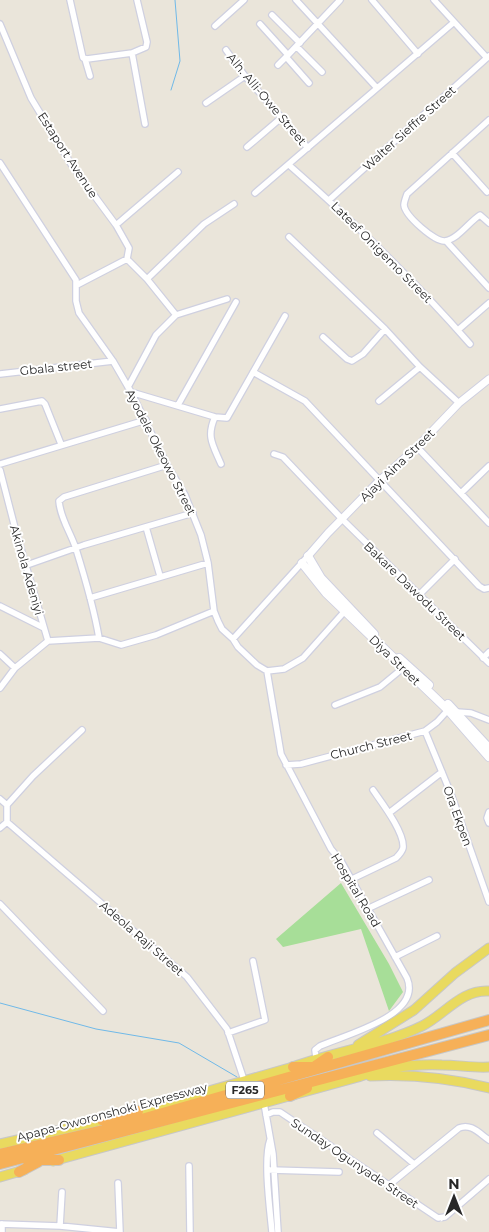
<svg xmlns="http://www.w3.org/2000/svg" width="489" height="1232" font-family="Montserrat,sans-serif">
  <rect width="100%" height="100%" fill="#eae5da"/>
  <!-- green -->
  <path fill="#a7de98" d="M341 883 389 964 403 992 389 1011 361 929 283 947 276 939Z"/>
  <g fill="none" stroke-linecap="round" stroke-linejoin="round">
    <!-- stream -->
    <path stroke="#70b9e8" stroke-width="1" d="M171 90 180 61 175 0
      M0 1003 96 1029 179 1043 237 1077"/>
    <!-- minor casing -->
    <g stroke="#cfd0e0" stroke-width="8">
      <path id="minor" d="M70 0 83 58 87 59 132 53 146 47 147 42 137 0
        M296 0 377 88
        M372 0 418 54
        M434 0 487 58
        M272 15 300 43
        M0 24 31 98 71 164 116 225 129 248 127 259 77 285
        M260 24 288 55 340 0
        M215 26 244 0
        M297 47 322 72
        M226 50 245 76 308 148
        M132 53 145 124
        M287 58 309 83
        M85 59 90 76
        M278 65 288 55
        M206 103 245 76
        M489 120 407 194C406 197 404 202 404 205 405 216 435 242 445 241 458 239 469 222 480 215L489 223
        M247 147 281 118
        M452 153 487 192
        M0 163 76 280V301L79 313 113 361 131 392 167 465 185 495 201 535 208 563 214 611 218 621 222 629 233 639 238 647 257 665 267 671
        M289 165C353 221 414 280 470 344
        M255 193 453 23
        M329 200 489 56
        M116 225 178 172
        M289 237 385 329 420 367 459 403
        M446 241 489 288
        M127 259 147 279 176 315 156 335 128 387
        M147 279 204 224 234 204
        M176 315 227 299
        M458 330 489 303
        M323 337 347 359 352 361 363 354 385 329
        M253 372 305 401 479 586 484 589 489 588
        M0 374 113 361
        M131 392 215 417 227 418 285 316
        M379 401 420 367
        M178 405 236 302
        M0 409 42 401 45 404 61 444
        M215 417C206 437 213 445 221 464
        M417 447 489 523
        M274 454 283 457 342 519 489 663
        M0 464 146 420
        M0 470 15 528 48 641
        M461 493 489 466
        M146 527 160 576
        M27 565 84 545 193 513
        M419 595 455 559
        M90 598 208 563
        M0 606 44 628
        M99 638C94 608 85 578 76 549 71 533 60 518 59 501L64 497 167 465
        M233 639 308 556
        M0 654 15 668
        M483 658 489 652
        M267 671 281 754 331 849 341 861 407 978C423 1016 344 1035 320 1046L315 1050 316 1058
        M267 671 284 669 303 658 344 612
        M0 688 15 668 48 641 99 638 121 645 156 635 214 611
        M335 705 380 687 403 668
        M457 712 471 713 489 720
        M425 731 451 794 489 902
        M286 765 301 764 425 731 437 722 448 710
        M0 799 7 805
        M489 812 487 818 489 823
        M389 813 442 772
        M7 822 187 977 227 1029 244 1080
        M7 822V805L33 776 82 730
        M0 828 7 822
        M350 880 396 858C399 855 402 852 403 848 405 833 382 803 373 790
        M0 904 103 1011
        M367 909 429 880
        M395 957 437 936
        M228 1033 265 1020 253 961
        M264 1103 273 1154 278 1232
        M266 1115 273 1112H280L438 1218 445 1217 489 1179
        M377 1133 414 1164
        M270 1140C263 1159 270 1210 272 1232
        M189 1166 190 1232
        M271 1170 339 1172
        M118 1183 120 1232
        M389 1185 459 1128C471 1123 479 1133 489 1140
        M0 1224 60 1226 120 1232
        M60 1226 62 1192
        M2 1232V1224"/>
    </g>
    <!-- tertiary casing -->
    <g stroke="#cfd0e0" stroke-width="9">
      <path id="tertiary" d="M308 556 328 533 379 481 417 447 459 403 489 379"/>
    </g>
    <!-- secondary casing -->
    <g stroke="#cfd0e0" stroke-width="10">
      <path id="secondary" d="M308 556 321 578 374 634
        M302 563 326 593 448 710 489 757
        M399 658 429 685
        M448 704 489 748"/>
    </g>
    <!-- primary casing -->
    <g stroke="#c7c7c7" stroke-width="11">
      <path id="primary" d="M358 1045 414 1010 455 973 489 948
        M370 1076C411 1074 450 1078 489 1088
        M132 1113 293 1067C335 1051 381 1046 422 1026 444 1015 462 989 489 991
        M0 1144 107 1119
        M53 1161 358 1077C385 1067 413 1064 442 1065 458 1065 473 1068 489 1067
        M0 1177 24 1170"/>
    </g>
    <!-- motorway casing -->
    <g stroke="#c7c7c7" stroke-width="12">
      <path id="motorway" d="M293 1067H316
        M312 1068 328 1057
        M290 1096 307 1088
        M102 1120 125 1119
        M119 1120 138 1111
        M0 1154 103 1130 489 1020
        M27 1160H59
        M0 1164 489 1035
        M19 1172 38 1162"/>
    </g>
    <!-- minor -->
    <use href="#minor" stroke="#fff" stroke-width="5.5"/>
    <!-- tertiary -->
    <use href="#tertiary" stroke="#fff" stroke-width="7"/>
    <!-- secondary -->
    <use href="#secondary" stroke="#fff" stroke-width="8"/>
    <!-- primary -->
    <use href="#primary" stroke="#e9da5f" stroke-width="9"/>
    <!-- motorway -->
    <use href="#motorway" stroke="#f6b058" stroke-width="10"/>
  </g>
  <g text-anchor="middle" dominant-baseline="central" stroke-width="4" stroke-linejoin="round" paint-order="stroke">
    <!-- shield labels -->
    <rect fill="#fff" stroke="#686868" stroke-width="1" x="226" y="1081.5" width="38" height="17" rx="4"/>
    <g font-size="11" font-weight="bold" fill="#282828">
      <text x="245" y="1090">F265</text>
    </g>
    <!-- street labels -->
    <g font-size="12" fill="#282828" stroke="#fff">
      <text transform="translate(267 99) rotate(50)">Alh. Alli-Owe Street</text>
      <text transform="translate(409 128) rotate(-42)">Walter Sieffre Street</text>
      <text transform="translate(68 155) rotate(57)">Estaport Avenue</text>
      <text transform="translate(382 252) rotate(45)">Lateef Onigemo Street</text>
      <text transform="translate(56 367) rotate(-6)">Gbala street</text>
      <text transform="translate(161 452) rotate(63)">Ayodele Okeowo Street</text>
      <text transform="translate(397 465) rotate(-44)">Ajayi Aina Street</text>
      <text transform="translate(27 570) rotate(74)">Akinola Adeniyi</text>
      <text transform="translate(415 591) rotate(44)">Bakare Dawodu Street</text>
      <text transform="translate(395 660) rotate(44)">Diya Street</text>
      <text transform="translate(371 745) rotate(-14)">Church Street</text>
      <text transform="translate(458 816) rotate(70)">Ora Ekpen</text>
      <text transform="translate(356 890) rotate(59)">Hospital Road</text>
      <text transform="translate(142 938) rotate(41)">Adeola Raji Street</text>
      <text transform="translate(112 1112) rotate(-15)">Apapa-Oworonshoki Expressway</text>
      <text transform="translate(355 1163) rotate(34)">Sunday Ogunyade Street</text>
    </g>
  </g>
  <!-- north arrow -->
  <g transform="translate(454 1197)" stroke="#ffffff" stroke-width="4" paint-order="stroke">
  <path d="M0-4L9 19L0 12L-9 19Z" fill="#282828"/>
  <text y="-8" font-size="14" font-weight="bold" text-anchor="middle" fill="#282828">N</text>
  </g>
</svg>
